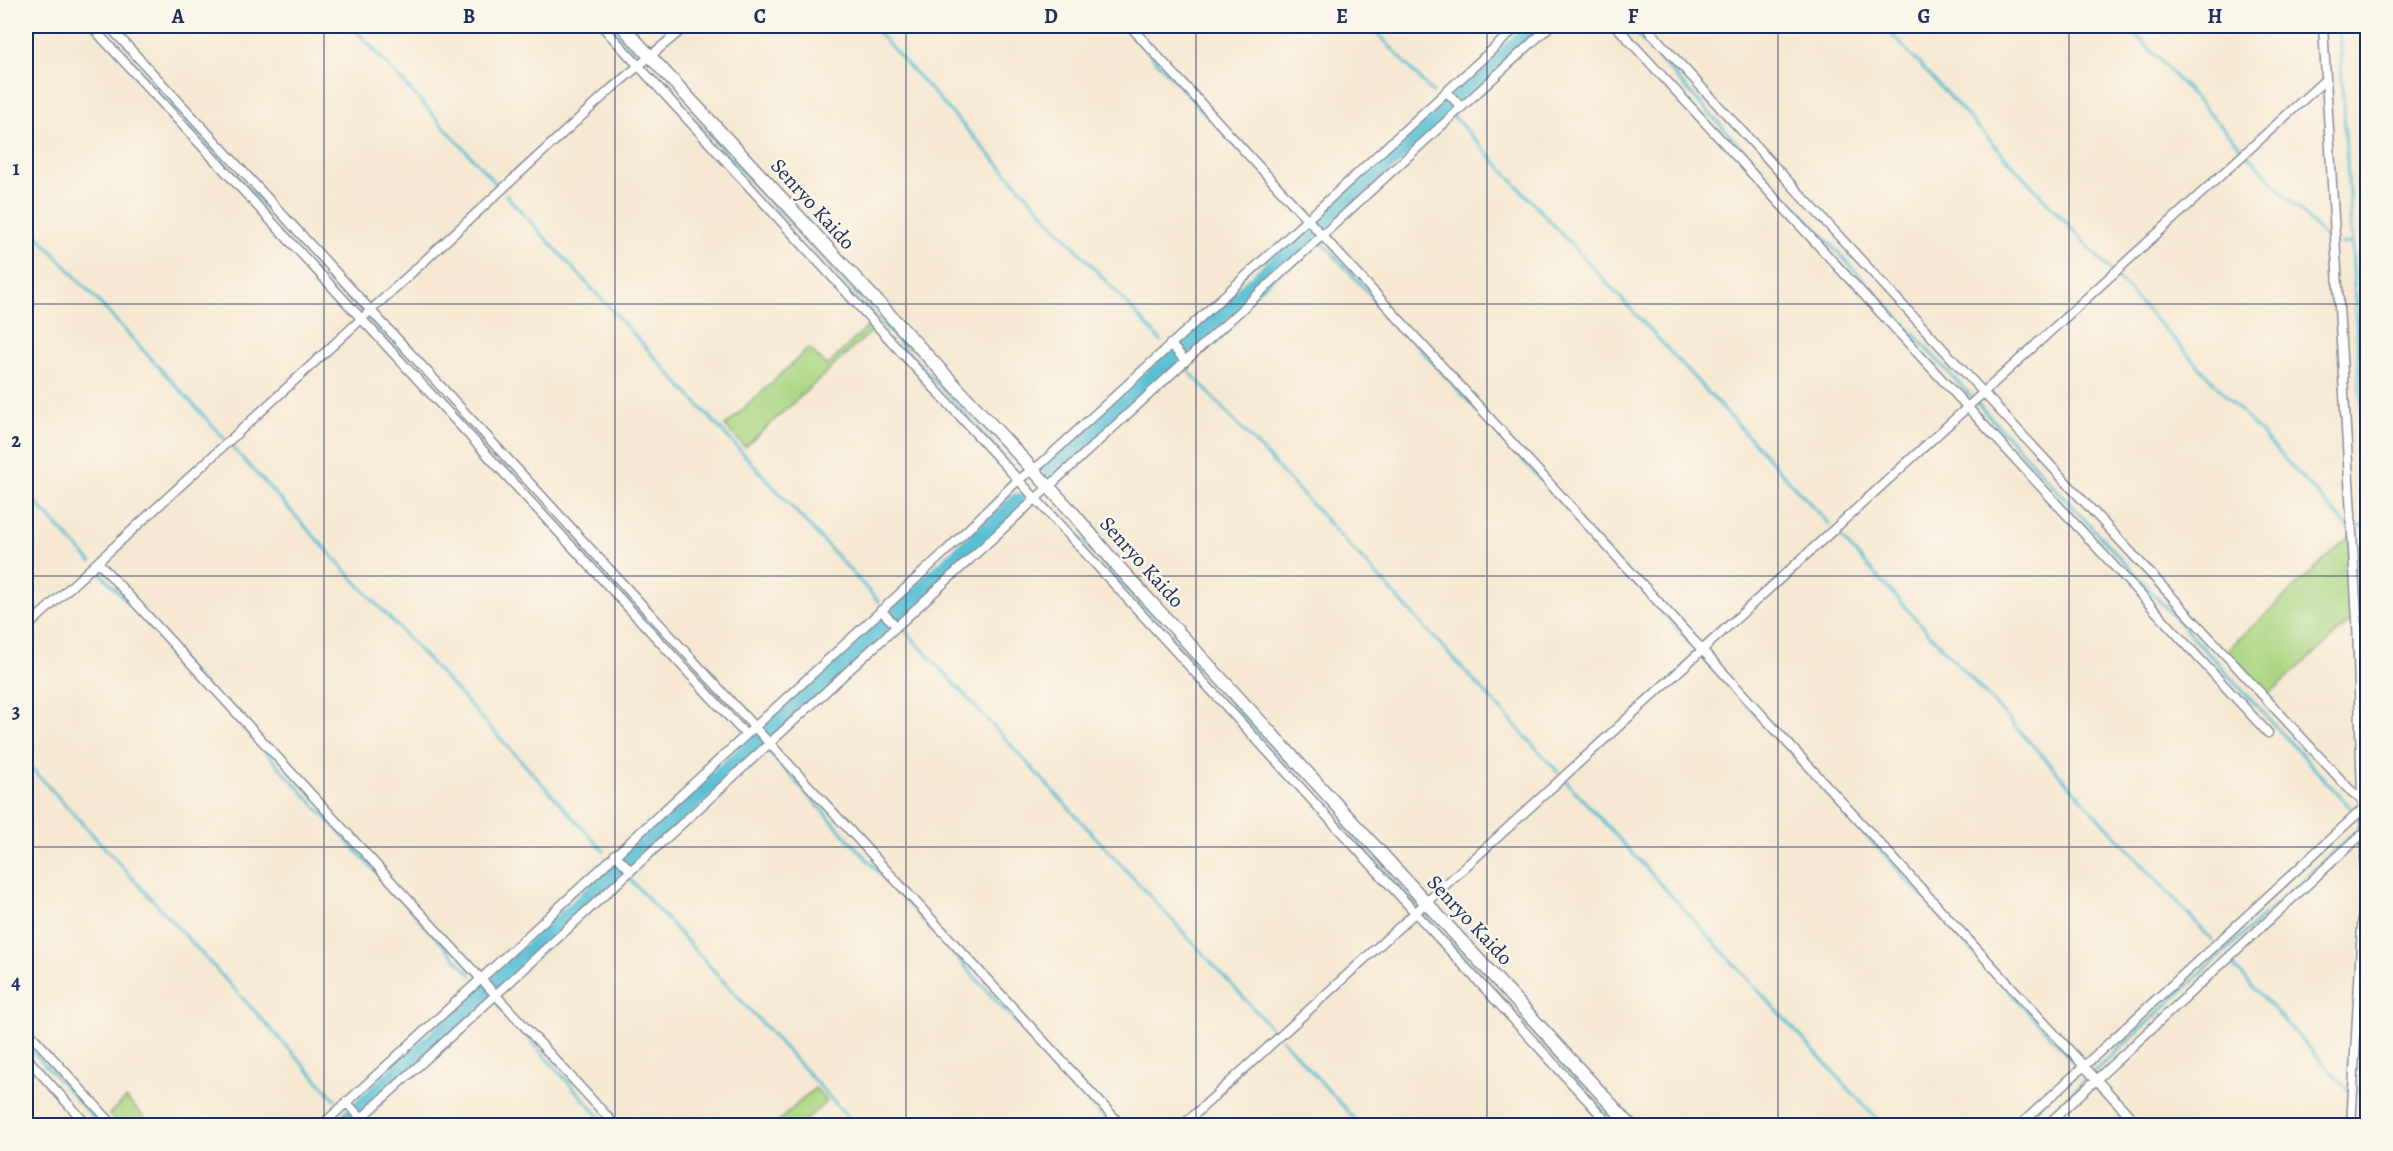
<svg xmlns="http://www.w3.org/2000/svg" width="2393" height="1151" font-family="Alegreya,serif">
  <rect width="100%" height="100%" fill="#fbf7ec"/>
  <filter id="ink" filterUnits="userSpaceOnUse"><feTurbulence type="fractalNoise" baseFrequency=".0167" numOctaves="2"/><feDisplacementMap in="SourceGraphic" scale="12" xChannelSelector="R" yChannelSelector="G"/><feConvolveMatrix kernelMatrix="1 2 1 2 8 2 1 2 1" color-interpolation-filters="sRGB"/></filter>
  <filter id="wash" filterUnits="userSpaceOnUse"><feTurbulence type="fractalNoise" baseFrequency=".008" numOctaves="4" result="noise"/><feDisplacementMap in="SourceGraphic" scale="24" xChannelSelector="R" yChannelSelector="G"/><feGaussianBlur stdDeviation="1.35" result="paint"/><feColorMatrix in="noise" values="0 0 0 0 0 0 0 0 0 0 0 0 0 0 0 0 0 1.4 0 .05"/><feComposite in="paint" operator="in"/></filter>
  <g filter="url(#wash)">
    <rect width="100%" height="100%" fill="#f6e8d2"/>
    <!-- green -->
    <path fill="#aad682" stroke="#628270" stroke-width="1.5" d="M869 325 874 329 745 447 725 426 809 348 827 366Z
      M2350 536 2354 618 2268 695 2227 650Z
      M815 1088 827 1101 800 1125H774Z
      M126 1098 144 1117 135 1125H120L109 1114Z"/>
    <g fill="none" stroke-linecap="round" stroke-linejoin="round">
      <!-- stream -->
      <path stroke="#58c0d5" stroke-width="3" d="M98 26 743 724
        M352 26 499 187
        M609 26 1007 460
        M872 26 1161 341
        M1124 26 1208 117
        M1371 26 1433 93
        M1629 26 2360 818 2359 828 2035 1126
        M1884 26 2110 270
        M2128 26 2332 245
        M2339 26 2368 522
        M1443 105 1829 524
        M506 195 879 602
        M26 223 224 438
        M1309 227 1315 235
        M1322 242 1696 649
        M2341 244 2352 243
        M2116 277 2348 527
        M1172 353 1178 360
        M1185 367 1559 773
        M231 446 604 851
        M26 492 91 562
        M1058 514 1618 1126
        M2355 526H2368
        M1836 532 2212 940
        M96 568 471 975
        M891 614 897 620
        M902 627 1276 1033
        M1701 655 2075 1063
        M756 738 1111 1126
        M26 762 335 1099
        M1565 780 1883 1126
        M617 865 856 1126
        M2230 962 2347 1089 2350 1090
        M483 988 608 1126
        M1282 1039 1361 1126
        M26 1044 101 1126
        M2086 1075 2132 1126
        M2358 1090H2367
        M348 1113 354 1119
        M2364 1126 2368 1089"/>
      <!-- river -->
      <path stroke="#58c0d5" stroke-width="18" d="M1051 470 1537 26
        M341 1126 1017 502"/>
    </g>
  </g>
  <g filter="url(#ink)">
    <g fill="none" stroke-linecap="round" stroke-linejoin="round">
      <!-- street casing -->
      <g stroke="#888c98" stroke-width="11">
        <path id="street" d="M91 26 746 735
          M109 26 1122 1126
          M602 26 1611 1126
          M1130 26 2139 1126
          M1616 26 2268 733
          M1645 26 2353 793 2362 799 2366 829 2364 891 2351 1126
          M2323 26 2357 620 2362 799
          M1446 91 1461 107
          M1170 344 1184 359
          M98 562 616 1126
          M881 610 896 626
          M26 628 611 89 686 26
          M615 854 630 870
          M26 1029 114 1126
          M26 1057 88 1126
          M346 1102 361 1118
          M321 1126 945 552 1018 480 1042 463 1518 26
          M353 1126 1550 26
          M1182 1126 2326 79
          M2019 1126 2367 805
          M2046 1126 2360 836 2366 835"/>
      </g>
      <!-- secondary casing -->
      <g stroke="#888c98" stroke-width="15">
        <path id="secondary" d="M622 26 1073 513 1114 562 1631 1126"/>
      </g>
      <!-- street -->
      <use href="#street" stroke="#fff" stroke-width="8"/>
      <!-- secondary -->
      <use href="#secondary" stroke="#fff" stroke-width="12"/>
    </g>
  </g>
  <!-- grid -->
  <path fill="none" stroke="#1b2f5e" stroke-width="1.5" stroke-opacity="0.55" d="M324 26V1126M615 26V1126M906 26V1126M1196 26V1126M1487 26V1126M1778 26V1126M2069 26V1126M26 304H2368M26 576H2368M26 847H2368"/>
  <g text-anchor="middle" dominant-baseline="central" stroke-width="5" stroke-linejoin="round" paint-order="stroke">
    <!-- street labels -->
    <g font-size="21" fill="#1b2f5e" stroke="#fbf7ec">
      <text transform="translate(813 204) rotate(48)">Senryo Kaido</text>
      <text transform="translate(1142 562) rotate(48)">Senryo Kaido</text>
      <text transform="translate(1470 920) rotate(47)">Senryo Kaido</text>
    </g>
  </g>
  <!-- margin -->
  <rect width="2393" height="1151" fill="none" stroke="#fbf7ec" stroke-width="66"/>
  <rect x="33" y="33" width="2327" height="1085" fill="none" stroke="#1b2f5e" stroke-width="2"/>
  <g font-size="20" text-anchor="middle" font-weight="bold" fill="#1b2f5e">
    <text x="178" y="23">A</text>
    <text x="469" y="23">B</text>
    <text x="760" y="23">C</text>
    <text x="1051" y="23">D</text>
    <text x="1342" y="23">E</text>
    <text x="1633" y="23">F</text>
    <text x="1924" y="23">G</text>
    <text x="2215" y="23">H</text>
    <text x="16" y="175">1</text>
    <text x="16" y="447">2</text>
    <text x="16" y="718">3</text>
    <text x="16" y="989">4</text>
  </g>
</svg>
